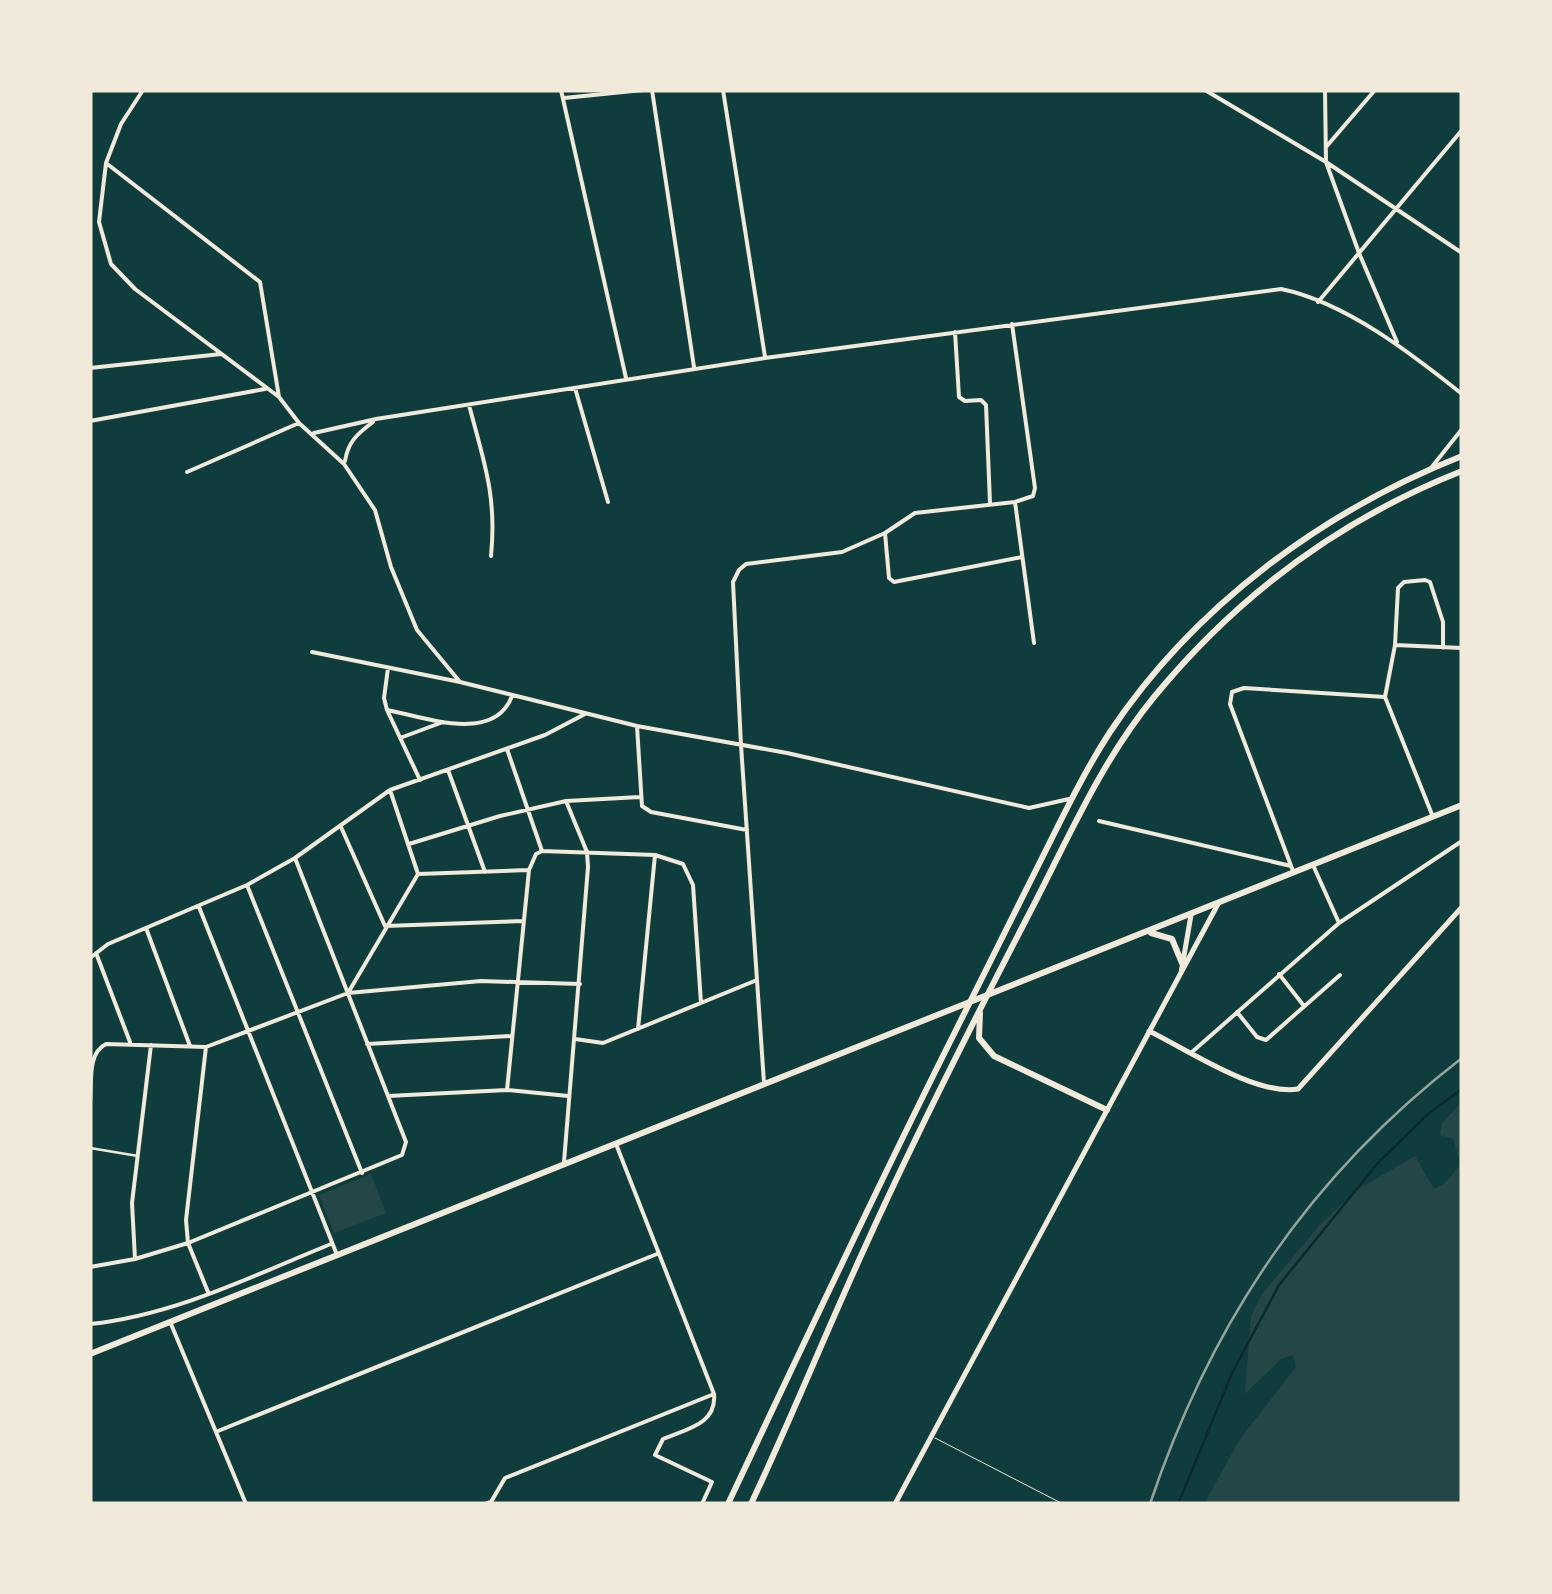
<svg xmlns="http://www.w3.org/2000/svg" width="1552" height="1594" font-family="Signika,sans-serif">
  <rect width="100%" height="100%" fill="#0f3d3e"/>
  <!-- green -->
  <path fill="#244646" d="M1462 1102V1504H1204L1240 1439 1296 1367 1293 1355 1281 1359 1245 1394 1251 1316 1262 1294 1320 1225 1357 1190 1415 1156 1434 1189 1445 1183 1461 1164 1453 1139 1440 1135 1442 1123Z
    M371 1174 386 1213 334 1233 319 1195Z"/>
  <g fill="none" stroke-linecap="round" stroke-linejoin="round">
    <!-- stream -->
    <path stroke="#0a2a2b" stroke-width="2.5" d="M1178 1504 1233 1371 1279 1285 1377 1164 1428 1114 1462 1089"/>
    <!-- service -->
    <path stroke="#f1e9da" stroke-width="1" d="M935 1438 1061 1503"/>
    <!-- pedestrian -->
    <path stroke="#f1e9da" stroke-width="2.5" d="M90 1148 138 1156"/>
    <!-- minor -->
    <path stroke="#f1e9da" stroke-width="4" d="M143 90 121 124 106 163 99 222 111 264 135 289 279 397 299 423 344 464 375 510 391 567 417 630 460 682
      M561 90 626 378
      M652 90 694 367
      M723 90 765 357
      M1205 90 1326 162 1462 253
      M1325 90 1326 162 1359 253 1397 342
      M1459 90 1462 92
      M564 98 643 90
      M1326 147 1375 90
      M106 163 260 282 279 397
      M1318 302 1462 130
      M955 332 959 397 965 401 981 400 986 405 990 503
      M90 368 221 354
      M575 388 608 502
      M469 405C484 462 497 496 491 556
      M90 421 265 389
      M314 433 376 419 765 358 1281 289C1345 302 1412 354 1462 394
      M345 461C348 442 357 434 373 422
      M1431 468 1462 429
      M187 472 299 423
      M1015 502 1034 643
      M885 533 889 578 894 582 1022 557
      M1395 645 1462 648
      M312 652 460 682 637 726 787 753 1029 808 1069 799
      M388 668 384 698 387 710 420 780
      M1385 697 1395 645 1398 588 1404 582 1425 580 1430 582 1443 622V648
      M1385 697 1433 817
      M387 710C424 717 494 744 512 696
      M637 726 642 806 651 812 747 830
      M400 738 443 722
      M507 749 542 851
      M448 770 485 872
      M390 790 418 874
      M1099 821 1291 866
      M341 827 385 926 524 921
      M409 844 500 816 566 801 640 797
      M1313 865 1339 923
      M1293 871 1230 704 1232 692 1244 688 1385 697
      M418 874 528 870
      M247 885 362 1173
      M199 907 337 1255
      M146 928 190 1046
      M96 953 130 1042
      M90 958 108 944 247 885 295 858 390 790 545 735 585 714
      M1279 974 1304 1006
      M348 993 418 874
      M1237 1012 1257 1037 1266 1040 1340 975
      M638 1029 655 855
      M575 1039 603 1043 757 980
      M367 1044 512 1036
      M206 1047 186 1220 188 1243 208 1292
      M1192 1052 1339 923 1462 841
      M764 1083 741 745 733 582 739 570 746 564 842 552 885 533 915 513 1015 502 1033 496 1035 488 1012 324
      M507 1090 529 870 536 854 542 851 655 855 683 864 693 885 701 1003
      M388 1096 507 1090 568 1096
      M90 1103C92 1083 87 1053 106 1044L206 1047 348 993 481 981 580 984
      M616 1144 714 1394C717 1424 687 1429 663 1439L655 1455 712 1482 702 1504
      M564 1162 588 867 587 852 566 801
      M135 1259 132 1203 151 1045
      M90 1267 135 1259 188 1243 402 1155 406 1142 295 858
      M90 1324C175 1315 252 1276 331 1244
      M171 1324 246 1504
      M218 1431 657 1254
      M485 1504 491 1502 505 1478 714 1394"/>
    <!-- secondary -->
    <path stroke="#f1e9da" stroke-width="5" d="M1181 973 1191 915
      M1149 1031C1188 1050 1256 1096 1298 1089L1462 907
      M895 1504 1218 904"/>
    <!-- primary -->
    <path stroke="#f1e9da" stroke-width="6" d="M1151 933 1172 939 1182 963
      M90 1354 1462 805"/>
    <!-- trunk -->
    <path stroke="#f1e9da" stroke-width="6" d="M980 1013 979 1038 994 1056 1107 1110
      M728 1504C802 1347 876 1189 954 1034 983 975 1013 917 1042 858 1063 816 1084 772 1110 732 1194 606 1323 511 1462 456
      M751 1504C791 1419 826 1332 865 1247 916 1134 972 1024 1029 914 1068 839 1100 763 1154 697 1237 596 1340 519 1462 471"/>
    <!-- tram -->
    <path stroke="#97a49c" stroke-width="2.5" d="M1150 1504C1211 1322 1310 1175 1462 1058"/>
  </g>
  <!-- border -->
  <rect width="1552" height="1594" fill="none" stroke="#f1e9da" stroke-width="185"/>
</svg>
